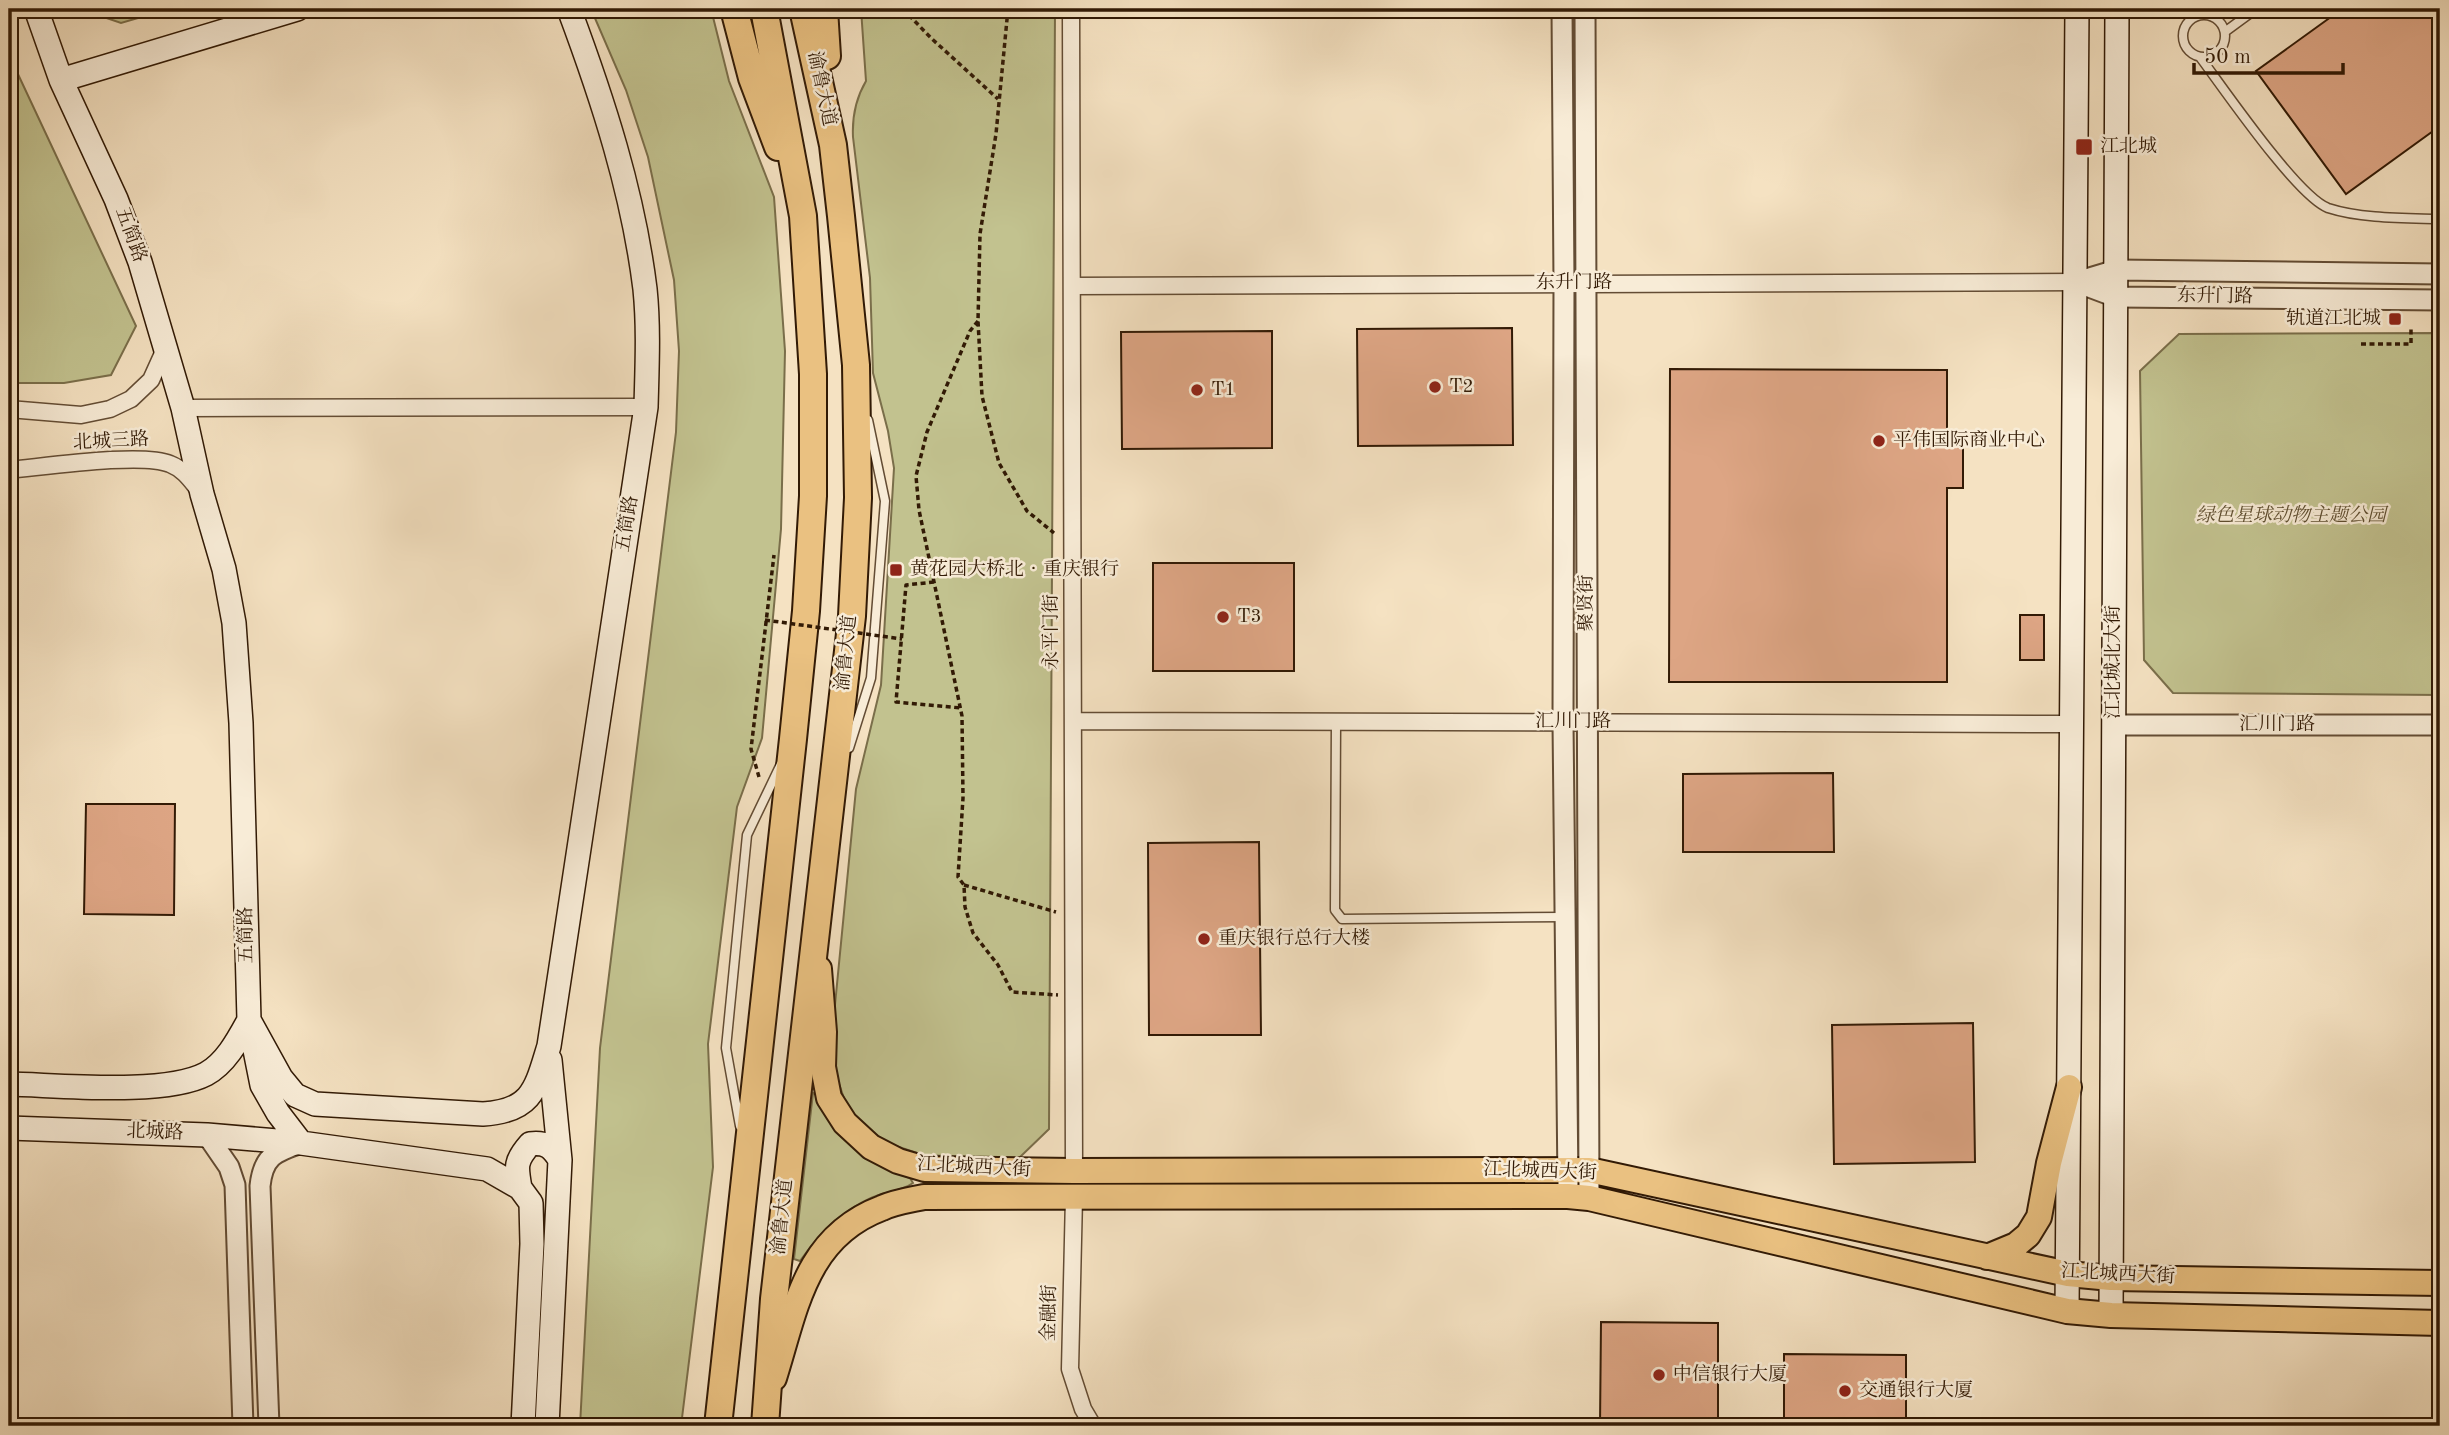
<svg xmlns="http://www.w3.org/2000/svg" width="2449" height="1435" font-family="'Old Standard TT','Noto Serif SC',serif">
  <rect width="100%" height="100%" fill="#f5e2c2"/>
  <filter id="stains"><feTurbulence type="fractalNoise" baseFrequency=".00286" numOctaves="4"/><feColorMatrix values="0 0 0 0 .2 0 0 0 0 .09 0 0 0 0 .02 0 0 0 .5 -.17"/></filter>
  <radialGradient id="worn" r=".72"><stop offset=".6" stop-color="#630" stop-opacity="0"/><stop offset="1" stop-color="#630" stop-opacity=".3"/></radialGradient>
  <!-- green -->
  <path fill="#c2c28f" stroke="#7a6e4a" stroke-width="2" d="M80 9H169L121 23Z
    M591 9H711L729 81 774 197 785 351 781 529 762 738 737 807 708 1044 713 1167 681 1426H580L600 1048 676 432 679 351 674 280 648 157 626 90Z
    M861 9H1055L1049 1129 1018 1159 923 1155 890 1144 867 1129 847 1107 836 1075 834 1015 856 789 881 685 894 468 888 431 873 373 870 278 853 137C852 117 856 98 866 81Z
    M9 55 136 326 111 375 64 383H9Z
    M2440 333V695L2173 693 2144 660 2140 371 2179 334Z
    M813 1093 817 1095C847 1138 857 1161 910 1178L913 1183C902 1191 884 1192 871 1198 840 1212 819 1234 800 1261L794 1259Z"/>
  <!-- building -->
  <path fill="#dda584" stroke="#321a05" stroke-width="2" d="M2342 9H2440V126L2346 194 2256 71Z
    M1512 328 1513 445 1358 446 1357 329Z
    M1272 331V448L1122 449 1121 332Z
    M1670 369 1947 370V446H1963V488H1947V682H1669Z
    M1153 563H1294V671H1153Z
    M2020 615H2044V660H2020Z
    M1833 773 1834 852H1683V774Z
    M86 804H175L174 915 84 914Z
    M1259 842 1261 1035H1149L1148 843Z
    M1973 1023 1975 1162 1834 1164 1832 1025Z
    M1601 1322 1718 1323V1426H1600Z
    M1784 1354 1906 1355V1426H1784Z"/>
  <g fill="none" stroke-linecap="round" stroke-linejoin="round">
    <!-- service casing -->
    <g stroke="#634c34" stroke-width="11">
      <path id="service" d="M2183 36a21 21 0 1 1 42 0a21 21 0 1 1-42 0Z
        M2226 31 2256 9
        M2200 57C2224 89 2297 196 2328 208 2362 219 2405 218 2440 219
        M1336 722 1335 910 1342 919 1565 917
        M849 748 871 678 885 501 868 420
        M740 1126 726 1048 747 835 781 764"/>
    </g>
    <!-- minor casing -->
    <g stroke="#634c34" stroke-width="19">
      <path id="minor" d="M1071 9 1074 1171
        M1072 286 2076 282
        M183 408 646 407
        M9 409 81 415 110 409 131 399 151 380 165 349
        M9 470C43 467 142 452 170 464 183 469 190 479 198 489
        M1073 721 2073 724
        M1074 1197 1070 1369 1083 1409 1093 1426"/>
    </g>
    <!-- tertiary casing -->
    <g stroke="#634c34" stroke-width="23">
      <path id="tertiary" d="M1562 9 1564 283 1563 723 1568 1184
        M1585 9 1589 1198
        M2076 282 2116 297 2440 300
        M2076 282 2116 270 2440 274
        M2114 725H2440
        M207 1135 229 1167 235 1185 243 1426
        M269 1426 260 1186C263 1157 274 1152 301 1143"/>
    </g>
    <!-- secondary casing -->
    <g stroke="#321a05" stroke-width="26">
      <path id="secondary" d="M36 9 61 80 116 199 140 262 183 408 202 494 224 569 234 623 241 723 249 1020 262 1085 278 1113 301 1143
        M61 80 297 9
        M9 1084C58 1085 164 1096 206 1074 226 1063 238 1040 249 1020L281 1078 295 1095 315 1104 483 1114C533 1111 536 1088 549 1046L646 407C647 368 649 328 645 289 633 192 603 100 569 9
        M9 1128 207 1135 301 1143 487 1169 520 1188 531 1203 532 1244 523 1426
        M520 1188C516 1166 515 1161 530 1144 546 1142 552 1147 560 1160
        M2067 1311 2077 9
        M2111 1315 2117 9
        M547 1426 560 1160 550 1060"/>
    </g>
    <!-- primary casing -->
    <g stroke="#321a05" stroke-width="28">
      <path id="primary" d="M819 969 824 1032 823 1067 829 1098 845 1123 871 1147 898 1161 925 1169 1074 1171 1589 1170 2068 1274 2111 1278 2440 1283
        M1987 1257 2016 1245 2028 1235 2039 1217 2049 1163 2069 1087
        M774 1378C796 1308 805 1237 882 1208 895 1202 910 1200 924 1197L1568 1196 1589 1198 2067 1311 2111 1315 2440 1323"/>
    </g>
    <!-- trunk casing -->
    <g stroke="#321a05" stroke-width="30">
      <path id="trunk" d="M734 9 752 78 778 147
        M824 9 827 56
        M718 1426 793 739 806 611 813 496V374L803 216 764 9
        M765 1426 774 1299 852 616 858 498 856 365 841 216 833 145 803 9"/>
    </g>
    <!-- path -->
    <path stroke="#321a05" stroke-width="3.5" stroke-dasharray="5 3.5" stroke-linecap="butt" d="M526 9 528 13
      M903 9 931 38 998 99
      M1008 9 996 134 980 234 978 321 982 396 999 463 1027 511 1054 533
      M978 321 970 331 927 432 916 476 919 510 962 716 963 798 958 877 964 885 965 907 973 933 998 965 1012 992 1058 995
      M2361 344H2411V327
      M934 582 906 585 896 702 961 708
      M759 777 751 749 774 555
      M964 885 1056 912"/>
    <!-- service -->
    <use href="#service" stroke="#f8ecd7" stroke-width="8"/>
    <!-- minor -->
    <use href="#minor" stroke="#f8ecd7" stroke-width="16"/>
    <!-- tertiary -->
    <use href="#tertiary" stroke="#f8ecd7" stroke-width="19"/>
    <!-- secondary -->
    <use href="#secondary" stroke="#f8ecd7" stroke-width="23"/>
    <!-- primary -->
    <use href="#primary" stroke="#eac181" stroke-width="24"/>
    <!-- trunk -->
    <use href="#trunk" stroke="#eac181" stroke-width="26"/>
    <!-- path-bridge -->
    <path stroke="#321a05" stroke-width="3.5" stroke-dasharray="5 3.5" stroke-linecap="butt" d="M765 620 902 639"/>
  </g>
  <!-- markers -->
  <g fill="#8f2418" stroke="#f8ecd7" stroke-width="2.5">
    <rect x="2075" y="138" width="18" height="18" rx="3.5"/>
    <rect x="2388" y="312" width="14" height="14" rx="3.5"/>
    <circle cx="1435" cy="387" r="7"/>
    <circle cx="1197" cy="390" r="7"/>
    <circle cx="1879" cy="441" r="7"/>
    <rect x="889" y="563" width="14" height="14" rx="3.5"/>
    <circle cx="1223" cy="617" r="7"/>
    <circle cx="1204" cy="939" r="7"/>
    <circle cx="1659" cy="1375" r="7"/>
    <circle cx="1845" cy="1391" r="7"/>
  </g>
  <g text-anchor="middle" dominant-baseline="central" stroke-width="5" stroke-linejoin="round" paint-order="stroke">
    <!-- street labels -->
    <g font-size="19" fill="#321a05" stroke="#f8ecd7">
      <text transform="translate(821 89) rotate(78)">渝鲁大道</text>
      <text transform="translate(130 235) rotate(70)">五简路</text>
      <text x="1574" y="283">东升门路</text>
      <text transform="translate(2215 297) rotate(1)">东升门路</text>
      <text transform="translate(111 442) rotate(-3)">北城三路</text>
      <text transform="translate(628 524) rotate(-81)">五简路</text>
      <text transform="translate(1587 603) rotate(-90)">聚贤街</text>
      <text transform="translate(1052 632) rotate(-90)">永平门街</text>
      <text transform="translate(847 653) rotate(-84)">渝鲁大道</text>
      <text transform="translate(2114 662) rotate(-90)">江北城北大街</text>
      <text x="1573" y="722">汇川门路</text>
      <text x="2277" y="725">汇川门路</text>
      <text transform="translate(247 935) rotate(-91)">五简路</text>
      <text transform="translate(155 1133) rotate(2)">北城路</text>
      <text transform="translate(974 1168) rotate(3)">江北城西大街</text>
      <text transform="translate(1540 1172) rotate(2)">江北城西大街</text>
      <text transform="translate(783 1217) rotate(-84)">渝鲁大道</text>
      <text transform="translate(2118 1275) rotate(3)">江北城西大街</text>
      <text transform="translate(1050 1313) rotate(-89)">金融街</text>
    </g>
    <!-- poi labels -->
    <g font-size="19" fill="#321a05" stroke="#f8ecd7" text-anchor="start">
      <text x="2100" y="147">江北城</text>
      <text x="2381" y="319" text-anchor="end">轨道江北城</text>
      <text x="1449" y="387">T2</text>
      <text x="1211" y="390">T1</text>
      <text x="1893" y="441">平伟国际商业中心</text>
      <text x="910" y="570">黄花园大桥北‧重庆银行</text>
      <text x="1237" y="617">T3</text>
      <text x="1218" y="939">重庆银行总行大楼</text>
      <text x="1673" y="1375">中信银行大厦</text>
      <text x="1859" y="1391">交通银行大厦</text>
    </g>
    <!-- park labels -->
    <g font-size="19" font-style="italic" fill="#5d4c2e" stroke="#f8ecd7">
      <text x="2291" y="516">绿色星球动物主题公园</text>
    </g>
  </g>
  <!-- margin -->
  <rect width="2449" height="1435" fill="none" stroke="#f5e2c2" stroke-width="35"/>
  <rect x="10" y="10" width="2428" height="1414" fill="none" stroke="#321a05" stroke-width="3.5"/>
  <rect x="18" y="18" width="2414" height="1400" fill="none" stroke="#321a05" stroke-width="2"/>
  <!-- scale -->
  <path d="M2194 63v10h149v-10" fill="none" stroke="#321a05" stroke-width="3.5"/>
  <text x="2204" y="63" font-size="21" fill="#321a05" stroke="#f8ecd7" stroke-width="5" paint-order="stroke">50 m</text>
  <rect width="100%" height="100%" filter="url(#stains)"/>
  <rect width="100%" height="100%" fill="url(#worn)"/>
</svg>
